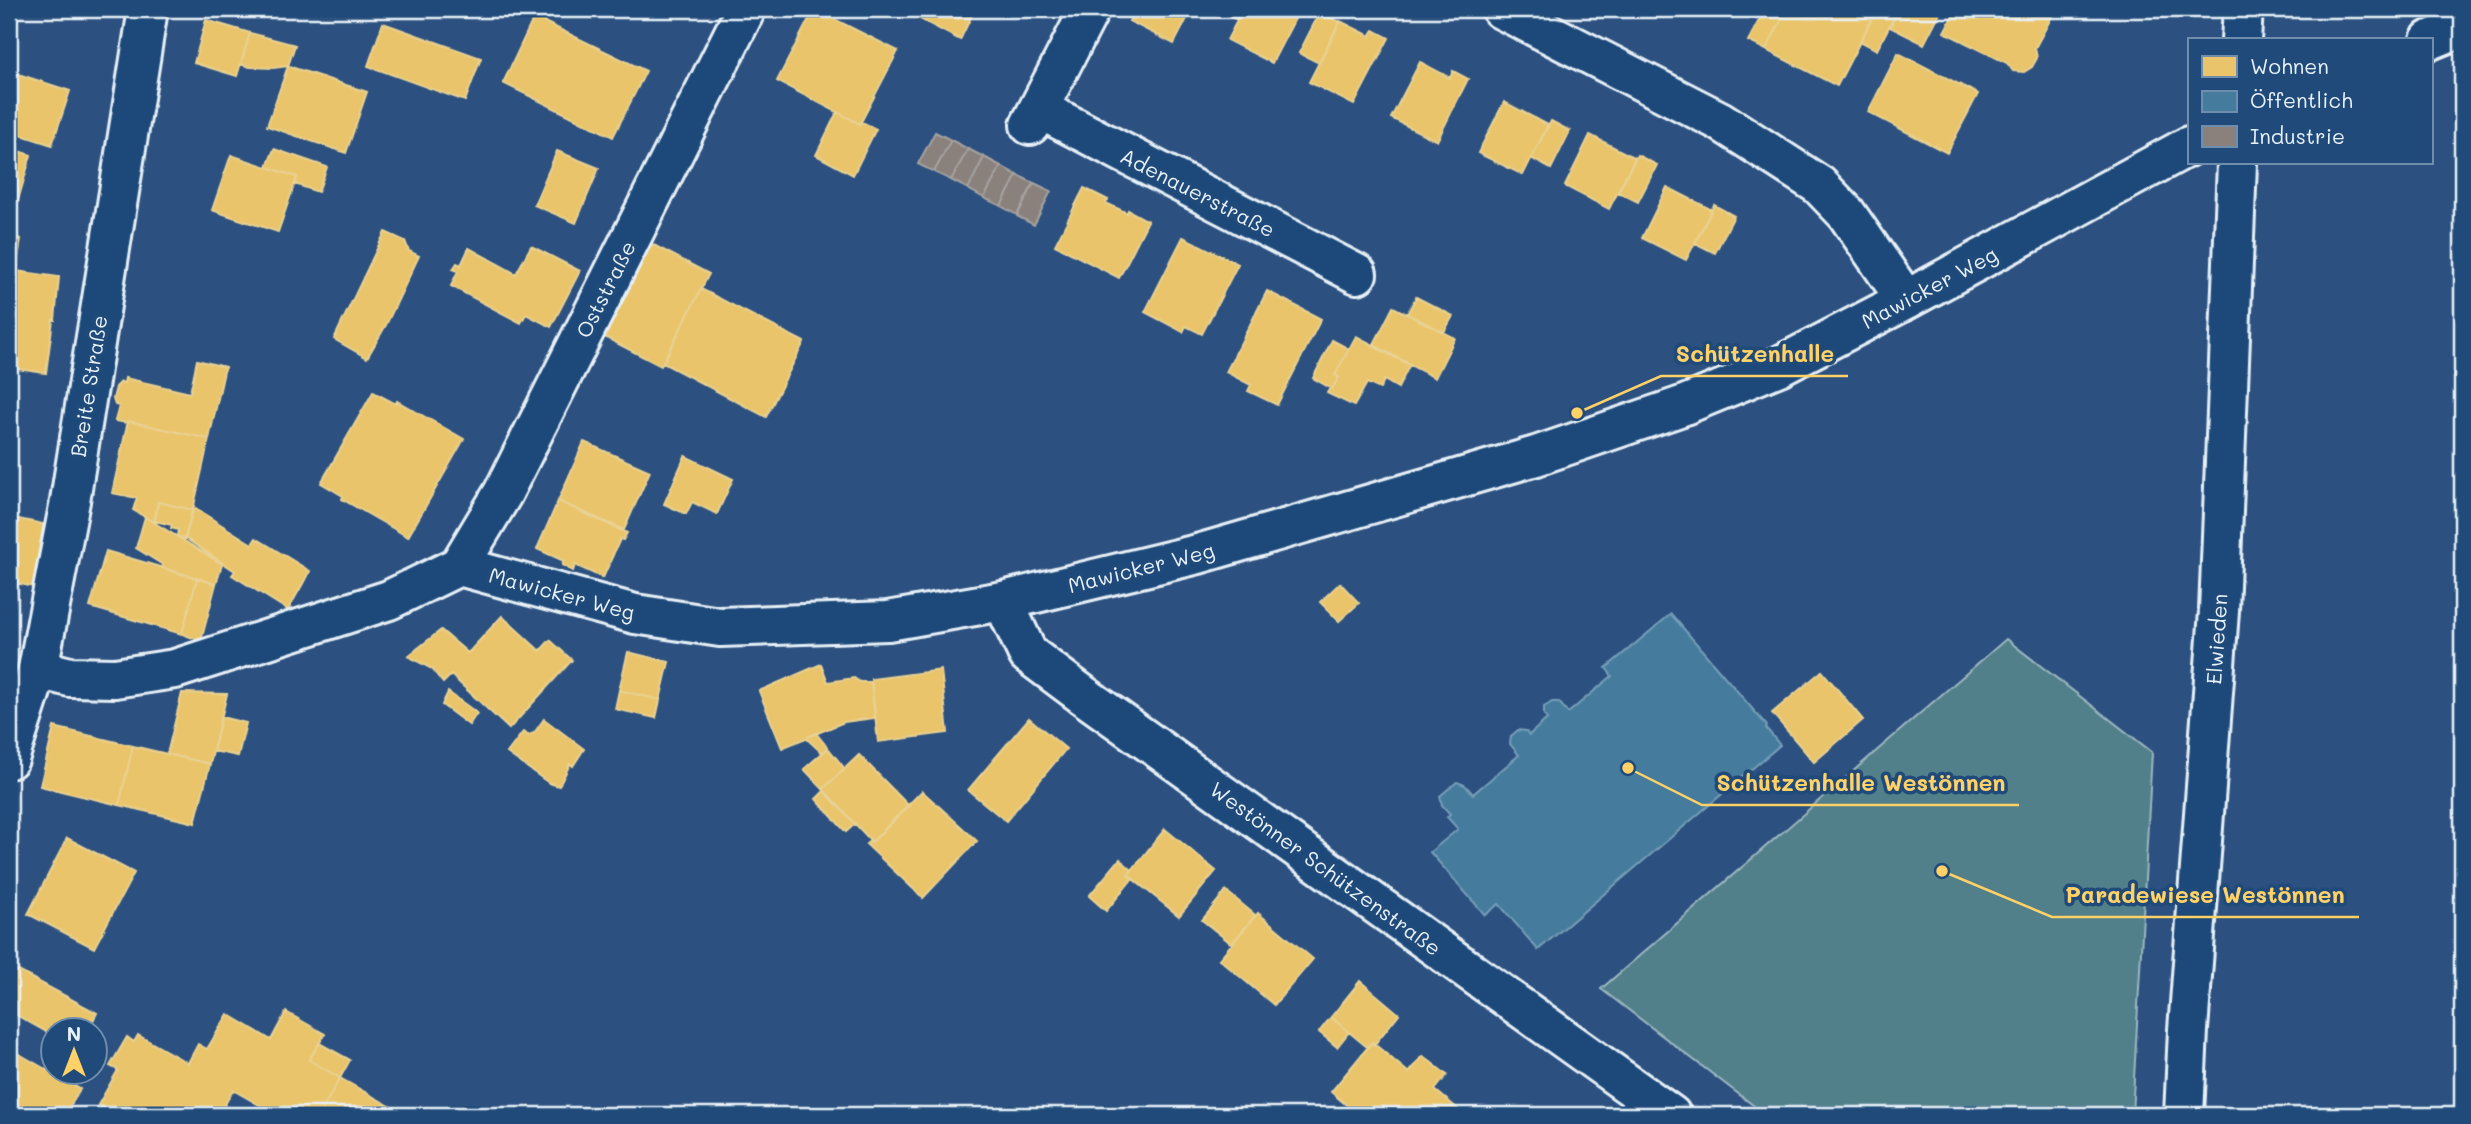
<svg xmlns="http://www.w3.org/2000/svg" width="2471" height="1124" font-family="Mali,sans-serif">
  <rect width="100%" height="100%" fill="#2c507f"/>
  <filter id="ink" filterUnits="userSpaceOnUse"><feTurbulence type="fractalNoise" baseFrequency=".0143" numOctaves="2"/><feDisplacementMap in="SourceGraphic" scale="14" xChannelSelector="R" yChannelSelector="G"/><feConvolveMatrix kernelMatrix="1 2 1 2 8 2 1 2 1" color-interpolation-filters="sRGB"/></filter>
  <g filter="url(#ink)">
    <!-- green -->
    <path fill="#51808a" stroke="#9cb8c1" stroke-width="2" d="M2006 639 2152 752 2132 1115H1766L1601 989Z"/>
    <!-- homes -->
    <path fill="#e9c46a" stroke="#e9d295" stroke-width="2" d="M814 9 898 51 860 124 777 81Z
      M901 9 906 10 975 9 960 40Z
      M1135 9H1192L1174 44 1129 21Z
      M1217 9H1243L1237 20Z
      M1243 9H1300L1272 63 1227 40Z
      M1765 9H1772L1784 15 1766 50 1748 41Z
      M1787 9H1811L1827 16 1831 9H1877L1837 86 1766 50Z
      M1877 9 1895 15 1877 50 1860 41Z
      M1899 9H1942L1924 44 1890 27Z
      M1956 9H2056L2035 48 2037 58 2032 67 2024 72 2013 71 2007 63 1944 32Z
      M1320 12 1340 22 1319 63 1299 53Z
      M534 17 646 71 613 137 503 83Z
      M206 20 250 33 237 76 194 63Z
      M1340 21 1370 36 1374 30 1389 38 1354 105 1309 82Z
      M383 23 481 58 465 101 368 66Z
      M250 33 295 45 288 66 273 68 250 67 241 64Z
      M1898 53 1978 94 1947 153 1868 112Z
      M1420 62 1450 78 1453 71 1468 79 1437 141 1391 118Z
      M288 66 367 92 346 153 267 126Z
      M9 71 70 91 52 145 9 131Z
      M1504 102 1548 125 1523 175 1478 153Z
      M837 112 860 124 862 122 876 129 853 175 816 155Z
      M1551 121 1570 131 1551 169 1531 158Z
      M1590 135 1635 158 1609 209 1565 186Z
      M9 148 31 155 13 218 9 217Z
      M274 149 327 167 318 192 295 184 297 177 267 167Z
      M557 151 599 168 576 223 534 205Z
      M231 155 297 177 278 232 212 210Z
      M1637 155 1657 165 1638 202 1618 192Z
      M1667 187 1712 210 1686 260 1642 238Z
      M1084 188 1108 200 1106 203 1127 213 1128 210 1148 221 1119 278 1055 245Z
      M1714 205 1734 216 1715 253 1695 243Z
      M385 232 405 241 409 251 419 256 386 325 367 358 334 339Z
      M9 235 21 239 16 271 9 270Z
      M1183 237 1238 264 1202 334 1186 326 1183 332 1145 312Z
      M646 241 709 274 661 366 599 334Z
      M531 246 580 271 551 327 526 314 521 323 451 286 458 271 453 269 457 263 461 265 469 248 516 274Z
      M9 270 59 277 55 320H53L46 373 9 368Z
      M701 289 804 342 766 417 663 363Z
      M1267 291 1321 319 1277 405 1248 391 1251 385 1226 372Z
      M1416 297 1453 316 1444 332 1407 314Z
      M1393 307 1455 338 1435 378 1373 346Z
      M1356 336 1410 364 1398 388 1384 380 1380 389 1367 383 1354 406 1327 393 1330 388 1332 389 1339 377 1335 375Z
      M1332 340 1349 349 1335 375 1339 377 1332 389 1313 378Z
      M197 360 225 367 209 439 128 421V423L115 421 119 406 115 405 113 399 116 387 121 382 124 383 125 378 190 393Z
      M373 392 396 404 397 401 464 439 408 537 342 499 343 496 321 483Z
      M128 421 209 439 193 510 158 502 154 522 133 510 137 498 112 493Z
      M584 442 650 471 624 530 558 501Z
      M685 456 733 479 717 514 692 502 686 514 664 504Z
      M558 501 627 533 623 540 620 539 603 578 575 565 573 571 562 565 564 561 537 549Z
      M158 502 193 510 185 539 177 536 178 530 171 528 172 525 155 521Z
      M193 507 252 544 256 538 310 571 288 610 232 575 235 571 185 538Z
      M9 517 43 524 33 587 9 581Z
      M145 517 222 564 216 584 162 568 163 565 136 548Z
      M106 551 197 578 182 634 90 607Z
      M197 578 216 584 201 641 182 634Z
      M9 581 17 583 9 636Z
      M1340 583 1359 603 1339 621 1320 602Z
      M502 616 540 651 550 640 572 660 509 729 451 675 443 683 432 669 408 656 441 630 468 653Z
      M628 652 669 662 660 700 619 690Z
      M821 664 828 682 854 678 860 682H871L875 718 844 722 782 748 759 691Z
      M941 670 948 733 878 742 871 679Z
      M1822 671 1863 720 1814 762 1772 713Z
      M619 690 660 700 656 718 615 709Z
      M448 692 477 713 469 725 442 705Z
      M182 693 227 694 210 764 167 754Z
      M221 717 246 723 238 756 213 751Z
      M1029 718 1066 749 1006 821 968 790Z
      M544 719 584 749 573 766 570 764 559 786 549 783 507 753 523 732 529 735 534 733Z
      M54 727 133 746 119 805 40 786Z
      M816 733 828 748 822 753 806 738Z
      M133 746 210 764 195 823 119 805Z
      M828 748 845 769 823 789 804 769Z
      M859 755 909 806 872 842 823 789Z
      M824 791 855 824 846 832 816 799Z
      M922 791 977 841 923 898 866 844 871 840 872 842Z
      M1165 829 1216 871 1179 916 1128 875Z
      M67 838 134 873 94 948 28 914Z
      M1120 859 1132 870 1128 875 1133 878 1106 911 1089 896Z
      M1226 891 1255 915 1232 944 1202 920Z
      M1258 913 1313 959 1274 1005 1219 959Z
      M9 966 97 1013 88 1030H52V1035L9 1011Z
      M1360 981 1399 1014 1374 1045 1372 1042 1367 1047 1331 1017Z
      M286 1012 325 1034 309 1060 340 1078 319 1115H277L233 1090 219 1115H118L98 1105 118 1070 110 1066 127 1037 134 1042 138 1035 188 1063 198 1044 207 1049 228 1014 271 1040Z
      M1331 1017 1349 1032 1337 1047 1319 1032Z
      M1372 1042 1409 1073 1423 1056 1447 1075 1435 1090 1458 1109 1452 1115H1358L1331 1092Z
      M319 1043 350 1060 340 1078 309 1060Z
      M9 1048 80 1089 65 1115H34L9 1101Z
      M340 1078 395 1109 392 1115H319Z"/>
    <!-- public -->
    <path fill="#457b9d" stroke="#769eb8" stroke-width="2" d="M1671 614 1767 726 1766 728 1780 745 1538 950 1499 904 1485 915 1430 852 1458 829 1447 817 1450 814 1442 805 1440 796 1457 782 1465 785 1473 794 1519 755 1510 744 1511 736 1518 730 1526 731 1529 735 1547 719 1544 715V707L1552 702H1559L1568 713 1612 676 1606 668Z"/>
    <!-- industry -->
    <path fill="#8a817c" stroke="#a6a3a1" stroke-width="2" d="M935 132 951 140 934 172 918 164Z
      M951 140 968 149 951 180 934 172Z
      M968 149 984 157 968 189 951 180Z
      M984 157 1001 166 984 198 968 189Z
      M1001 166 1017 175 1001 206 984 198Z
      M1017 175 1034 183 1017 215 1001 206Z
      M1034 183 1051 191 1034 225 1017 216Z"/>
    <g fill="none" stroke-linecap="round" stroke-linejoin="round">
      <!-- street casing -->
      <g stroke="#e8f1f8" stroke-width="44">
        <path id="street" d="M1501 9 1720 121 1819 185 1846 213 1906 300
          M2241 40 2243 9
          M2430 40 2462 27
          M1039 109 1357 274
          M1030 125 1090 9
          M459 566 503 493 746 9
          M1003 601 1028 654 1083 695 1671 1115
          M38 669 70 677 115 678 175 669 389 600 459 566 635 614 720 627 888 621 1003 601 1198 554 1536 456 1682 406 1779 366 1906 300 2189 146
          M2184 1115 2188 1030 2219 611 2237 163"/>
      </g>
      <!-- secondary casing -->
      <g stroke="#e8f1f8" stroke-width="44">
        <path id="secondary" d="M9 759 38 669 70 501 148 9"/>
      </g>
      <!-- street -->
      <use href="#street" stroke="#1f4a7a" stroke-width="38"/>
      <!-- secondary -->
      <use href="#secondary" stroke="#1f4a7a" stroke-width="38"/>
    </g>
  </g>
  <g text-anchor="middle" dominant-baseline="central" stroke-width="7" stroke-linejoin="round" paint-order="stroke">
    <!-- street labels -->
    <g font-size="21" fill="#e8f1f8" stroke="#1f4a7a">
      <text transform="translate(1198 192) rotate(27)">Adenauerstraße</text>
      <text transform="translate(1929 287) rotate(-28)">Mawicker Weg</text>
      <text transform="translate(605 289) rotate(-63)">Oststraße</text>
      <text transform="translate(88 386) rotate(-81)">Breite Straße</text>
      <text transform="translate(1141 567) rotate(-14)">Mawicker Weg</text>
      <text transform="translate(562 593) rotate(15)">Mawicker Weg</text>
      <text transform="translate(2216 639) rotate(-86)">Elwieden</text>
      <text transform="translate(1326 868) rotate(36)">Westönner Schützenstraße</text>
    </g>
  </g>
  <!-- callouts -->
  <path fill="none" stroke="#ffd166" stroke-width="2.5" d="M1577 413L1661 376H1848M1628 768L1702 805H2019M1942 871L2052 917H2359"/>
  <g fill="#ffd166" stroke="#1f4a7a" stroke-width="2.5">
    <circle cx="1577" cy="413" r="7"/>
    <circle cx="1628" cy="768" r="7"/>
    <circle cx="1942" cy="871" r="7"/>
  </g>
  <g font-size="23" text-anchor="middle" font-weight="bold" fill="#ffd166" stroke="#1f4a7a" stroke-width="7" stroke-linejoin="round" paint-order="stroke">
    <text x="1755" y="362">Schützenhalle</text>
    <text x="1861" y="791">Schützenhalle Westönnen</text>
    <text x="2205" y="903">Paradewiese Westönnen</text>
  </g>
  <!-- margin -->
  <rect width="2471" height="1124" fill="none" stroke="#1f4a7a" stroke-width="35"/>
  <rect x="18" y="18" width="2436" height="1089" fill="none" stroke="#e8f1f8" stroke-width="2.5" filter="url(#ink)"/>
  <!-- legend -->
  <rect x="2188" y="38" width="245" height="126" fill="#1f4a7a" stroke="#6f8dac" stroke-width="2"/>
  <rect x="2202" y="56" width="35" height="21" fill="#e9c46a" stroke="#6f8dac" stroke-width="2"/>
  <text x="2250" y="74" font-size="21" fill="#e8f1f8">Wohnen</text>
  <rect x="2202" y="91" width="35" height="21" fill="#457b9d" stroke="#6f8dac" stroke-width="2"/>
  <text x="2250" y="108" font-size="21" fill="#e8f1f8">Öffentlich</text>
  <rect x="2202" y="126" width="35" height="21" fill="#8a817c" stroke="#6f8dac" stroke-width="2"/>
  <text x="2250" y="144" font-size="21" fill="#e8f1f8">Industrie</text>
  <!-- north arrow -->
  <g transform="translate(74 1051)"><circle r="33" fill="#1f4a7a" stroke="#6f8dac" stroke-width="2"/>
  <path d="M0-5L12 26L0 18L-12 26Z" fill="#ffd166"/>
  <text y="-10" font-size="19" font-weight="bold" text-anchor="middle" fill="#e8f1f8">N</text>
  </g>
</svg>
